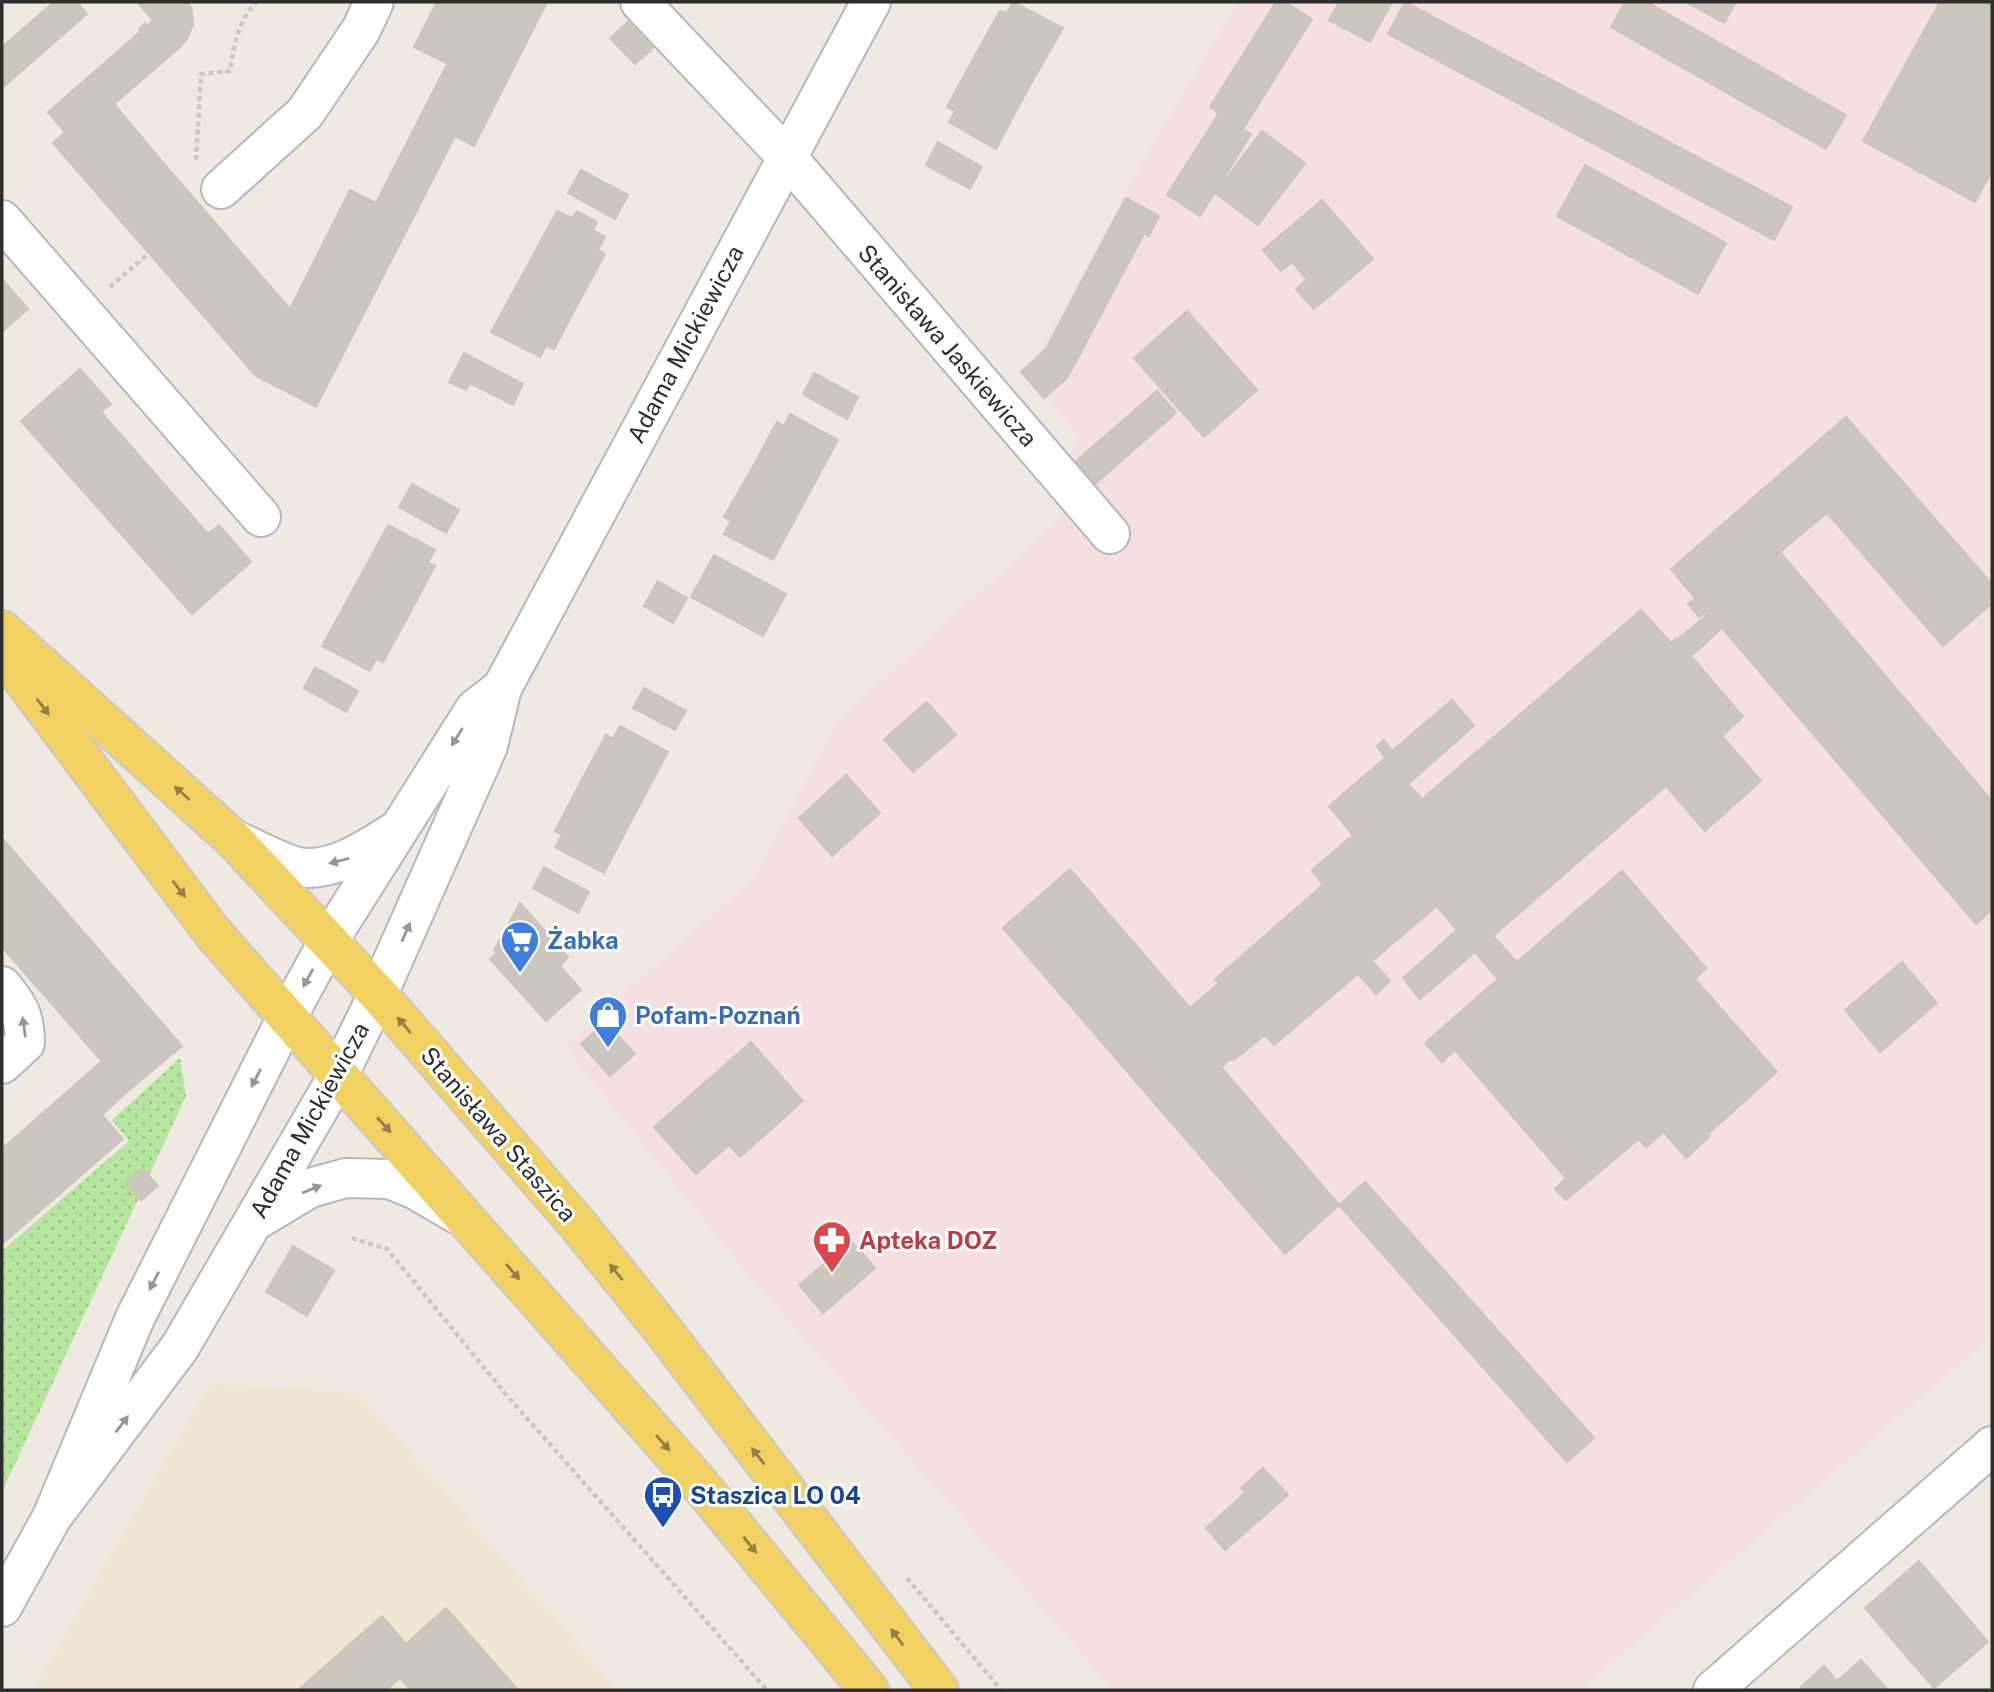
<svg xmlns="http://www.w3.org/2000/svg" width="1994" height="1692" font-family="'Public Sans',sans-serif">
  <defs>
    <pattern id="grass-dots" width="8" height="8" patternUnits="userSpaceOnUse" patternTransform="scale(1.75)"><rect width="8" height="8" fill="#b6e59e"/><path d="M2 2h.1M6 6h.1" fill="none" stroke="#9dc588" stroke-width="1.8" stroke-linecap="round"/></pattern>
  </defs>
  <rect width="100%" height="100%" fill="#efe9e1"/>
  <!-- education -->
  <path fill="#f0e6d1" d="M210 1383 359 1393 618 1690H33Z"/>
  <!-- medical -->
  <path fill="#f5dfe0" d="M1238 2H1992V1336L1580 1690H1114L748 1274 565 1047 756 876 837 722 1054 525 1095 484 1070 453 1080 436 1021 372 1040 354 1039 352 1149 151Z"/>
  <!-- grass -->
  <path fill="url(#grass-dots)" d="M180 1058 186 1096 2 1492V1251L129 1141 112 1120Z"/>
  <!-- building -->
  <path fill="#cbc7bf" stroke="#cbc5ba" stroke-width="2" d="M54 2H77L87 14 2 88V47Z
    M137 2H187L192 10 193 25 187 39 179 48 114 104 159 158 106 204 53 143 65 132 48 112 141 31 139 29 145 23 147 26 153 20Z
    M437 2H471L477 5 448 64 414 47Z
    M479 2H547L474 146 455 136 316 407 256 376 106 204 159 158 290 309 350 190 376 203Z
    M1013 2 1063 28 1028 89 973 59 1000 11 1007 13Z
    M1276 2H1285L1312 19 1243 129 1210 107Z
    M1339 2H1388L1391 4 1370 42 1329 20Z
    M1405 2 1792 207 1774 240 1388 34Z
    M1625 2H1647L1846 115 1826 149 1611 27Z
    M1686 2H1736L1724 23Z
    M1940 2H1992V171L1975 202 1863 141Z
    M628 22 653 48 635 64 610 38Z
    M973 59 1028 89 996 149 949 122 955 111 947 107Z
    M1219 113 1251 134 1200 216 1167 195Z
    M1262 131 1305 163 1258 225 1215 193Z
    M938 142 982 167 970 189 926 165Z
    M1585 165 1726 243 1698 294 1557 216Z
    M581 170 628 195 615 219 568 193Z
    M1126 198 1159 216 1149 236 1115 218Z
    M1322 200 1373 259 1314 309 1296 289 1307 280 1292 262 1281 271 1263 250Z
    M557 211 572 218 577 211 597 222 593 230 605 237 598 250 605 254 579 302 524 272Z
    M1115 218 1144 234 1073 367 1046 349Z
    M524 272 579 302 554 349 546 346 540 357 491 332Z
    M2 279 28 309 2 332Z
    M1187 311 1257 390 1204 437 1134 358Z
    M1046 349 1073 367 1067 378 1044 398 1021 372Z
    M464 353 523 384 513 405 470 383 466 390 449 382Z
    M80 369 111 404 101 412 208 534 219 525 251 562 192 614 21 421Z
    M814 373 858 397 847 419 803 394Z
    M1157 391 1176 413 1095 484 1076 461Z
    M790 414 838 440 806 499 751 470 777 422 784 426Z
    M1846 417 1992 584V603L1943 646 1827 513 1780 552 1992 801V909L1976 924 1722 628 1691 656 1743 717 1722 736 1761 781 1705 831 1666 786 1493 936 1517 962 1622 871 1706 968 1695 979 1777 1072 1708 1134 1710 1136 1686 1158 1664 1132 1646 1147 1639 1139 1566 1200 1555 1189 1566 1178 1455 1050 1442 1062 1425 1043 1498 979 1475 952 1420 999 1403 978 1457 930 1437 906 1372 961 1390 981 1376 994 1358 974 1274 1045 1265 1035 1234 1060 1230 1059 1221 1067 1339 1205 1285 1254 1003 928 1070 869 1190 1008 1219 983 1215 979 1323 885 1312 870 1353 835 1329 806 1385 758 1377 746 1384 740 1392 751 1452 700 1474 726 1408 784 1422 799 1641 610 1671 643 1676 638 1677 640 1709 613 1707 611 1699 617 1688 604 1695 598 1671 569Z
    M751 470 806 499 773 560 724 534 731 521 724 517Z
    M412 484 459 510 446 533 399 507Z
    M388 525 435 550 428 563 435 566 410 613 356 584Z
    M714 555 786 594 763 636 691 597Z
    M658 581 687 598 673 623 644 606Z
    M356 584 410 613 383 662 376 659 370 671 322 646Z
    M315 667 358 691 346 712 304 688Z
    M644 688 686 711 675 730 633 708Z
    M927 702 956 735 913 772 884 739Z
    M620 726 668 752 636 812 580 783 606 735 613 739Z
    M846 775 880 813 832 856 799 818Z
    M580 783 636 812 604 873 555 847 562 835 555 831Z
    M2 838 182 1046 128 1091 2 947Z
    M544 867 589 892 578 913 533 888Z
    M520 903 568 957 560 966 581 990 546 1021 490 959 497 953 494 950Z
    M1902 962 1937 1003 1880 1052 1845 1010Z
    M606 1022 635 1054 610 1076 581 1044Z
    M751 1042 803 1101 740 1157 729 1145 696 1174 654 1127Z
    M102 1061 128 1091 102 1115 123 1139 2 1244V1149Z
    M142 1168 158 1186 141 1200 126 1182Z
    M1365 1182 1594 1438 1567 1462 1339 1205Z
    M851 1241 875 1268 823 1313 799 1285Z
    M293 1246 334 1270 307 1316 266 1292Z
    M1263 1468 1288 1495 1225 1550 1206 1528 1245 1493 1241 1488Z
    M1919 1561 1988 1642 1934 1688 1865 1608Z
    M446 1608 518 1690H411L400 1678 386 1690H298L382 1616 406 1644Z
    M1861 1660 1888 1690H1805L1801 1687 1824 1666 1837 1681Z"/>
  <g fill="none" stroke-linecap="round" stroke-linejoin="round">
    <!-- minor casing -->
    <g stroke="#b4b7c1" stroke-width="42">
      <path id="minor" d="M640 2 786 156 1110 534
        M221 189 305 113 361 30 374 2
        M2 220 261 517
        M233 839C249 846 283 864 298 867 332 873 367 849 394 832
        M2 986C19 1006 25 1017 25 1043L2 1064
        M255 1221 310 1188 346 1178 389 1179 416 1190 459 1215
        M52 1517 180 1347 339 1074 378 994 488 746 502 688 871 2
        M2 1607 52 1517 135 1318 287 1017 329 940 475 709 502 688
        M1713 1690 1992 1446"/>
    </g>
    <!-- major casing -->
    <g stroke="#c9c9c9" stroke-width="42">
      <path id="major" d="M2 630 233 839 378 994 579 1226 659 1325 939 1690
        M5 656 213 933 696 1480 869 1690"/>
    </g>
    <!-- path -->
    <path stroke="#c9c9c9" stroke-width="4.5" stroke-dasharray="5 3.5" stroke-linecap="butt" d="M196 160 201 74 230 71C234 45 238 22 256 2
      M110 287 149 253
      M352 1238 387 1249 509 1398 767 1690
      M907 1578 1001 1690"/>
    <!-- minor -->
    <use href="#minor" stroke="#fff" stroke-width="38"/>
    <!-- major -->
    <use href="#major" stroke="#f2d163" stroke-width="38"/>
  </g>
  <!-- one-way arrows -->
  <defs><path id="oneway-solid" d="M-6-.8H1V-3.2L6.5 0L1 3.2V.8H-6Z" transform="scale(1.75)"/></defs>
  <g fill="#908048">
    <use href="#oneway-solid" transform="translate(43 707) rotate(53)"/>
    <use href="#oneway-solid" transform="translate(182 793) rotate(-138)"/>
    <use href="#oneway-solid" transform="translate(179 889) rotate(53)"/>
    <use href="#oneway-solid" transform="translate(404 1025) rotate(-130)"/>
    <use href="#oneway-solid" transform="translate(384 1125) rotate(48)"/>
    <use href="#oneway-solid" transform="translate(513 1272) rotate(49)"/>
    <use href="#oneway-solid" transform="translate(616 1272) rotate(-129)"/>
    <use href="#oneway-solid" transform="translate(663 1443) rotate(49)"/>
    <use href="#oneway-solid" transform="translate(758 1456) rotate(-127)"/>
    <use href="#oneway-solid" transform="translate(750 1545) rotate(51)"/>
    <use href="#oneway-solid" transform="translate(897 1637) rotate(-127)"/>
  </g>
  <g fill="#969696">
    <use href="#oneway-solid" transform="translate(457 737) rotate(122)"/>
    <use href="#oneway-solid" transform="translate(339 861) rotate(166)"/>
    <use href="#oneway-solid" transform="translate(406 932) rotate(-66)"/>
    <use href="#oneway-solid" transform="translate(308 978) rotate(119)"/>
    <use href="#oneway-solid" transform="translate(24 1027) rotate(-98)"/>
    <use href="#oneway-solid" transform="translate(256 1078) rotate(117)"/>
    <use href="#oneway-solid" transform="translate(312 1189) rotate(-22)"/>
    <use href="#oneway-solid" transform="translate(154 1281) rotate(117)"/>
    <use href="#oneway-solid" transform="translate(122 1424) rotate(-53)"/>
  </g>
  <!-- icons -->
  <defs>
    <g id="supermarket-pin" transform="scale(2.0125)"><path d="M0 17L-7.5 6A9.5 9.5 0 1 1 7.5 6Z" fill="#3f7fe0" stroke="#fff"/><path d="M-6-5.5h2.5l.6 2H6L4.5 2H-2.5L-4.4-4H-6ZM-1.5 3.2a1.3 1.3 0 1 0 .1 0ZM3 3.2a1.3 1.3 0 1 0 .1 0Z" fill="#fff"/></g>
    <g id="shop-pin" transform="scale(2.0125)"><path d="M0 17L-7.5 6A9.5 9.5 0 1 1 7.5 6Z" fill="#3f7fe0" stroke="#fff"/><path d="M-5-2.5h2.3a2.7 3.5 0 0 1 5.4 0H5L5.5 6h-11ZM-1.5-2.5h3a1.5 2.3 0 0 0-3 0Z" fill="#fff"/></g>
    <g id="pharmacy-pin" transform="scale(2.0125)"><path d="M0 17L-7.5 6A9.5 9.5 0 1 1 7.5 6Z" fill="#e0444e" stroke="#fff"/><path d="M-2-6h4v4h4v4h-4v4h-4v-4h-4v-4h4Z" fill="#fff"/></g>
    <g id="bus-pin" transform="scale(2.0125)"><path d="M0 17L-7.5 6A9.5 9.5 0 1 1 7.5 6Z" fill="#1a4fb4" stroke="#fff"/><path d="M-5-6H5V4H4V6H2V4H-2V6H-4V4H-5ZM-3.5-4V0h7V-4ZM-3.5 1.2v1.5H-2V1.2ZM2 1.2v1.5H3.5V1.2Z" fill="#fff"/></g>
  </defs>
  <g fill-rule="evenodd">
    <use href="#supermarket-pin" x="520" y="940"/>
    <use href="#shop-pin" x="608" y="1015"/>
    <use href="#pharmacy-pin" x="832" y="1240"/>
    <use href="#bus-pin" x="663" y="1495"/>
  </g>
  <g text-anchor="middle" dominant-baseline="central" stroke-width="6" stroke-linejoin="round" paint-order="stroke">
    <!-- street labels -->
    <g font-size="24" fill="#2e2e2e" stroke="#fff">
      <text transform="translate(685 344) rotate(-62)">Adama Mickiewicza</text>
      <text transform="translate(948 345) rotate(49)">Stanisława Jaskiewicza</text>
      <text transform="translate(309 1120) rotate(-61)">Adama Mickiewicza</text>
      <text transform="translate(499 1134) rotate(49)">Stanisława Staszica</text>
    </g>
    <!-- shop labels -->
    <g font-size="24" font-weight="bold" fill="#366cbe" stroke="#fff" text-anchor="start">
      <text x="547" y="940">Żabka</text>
      <text x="635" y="1015">Pofam-Poznań</text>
    </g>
    <!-- health labels -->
    <g font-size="24" font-weight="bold" fill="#be3a42" stroke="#fff" text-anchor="start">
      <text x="859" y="1240">Apteka DOZ</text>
    </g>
    <!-- transit labels -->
    <g font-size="24" font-weight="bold" fill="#164399" stroke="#fff" text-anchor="start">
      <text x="690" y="1495">Staszica LO 04</text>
    </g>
  </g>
  <!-- border -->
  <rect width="1994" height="1692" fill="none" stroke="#2e2e2e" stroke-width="7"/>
</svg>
